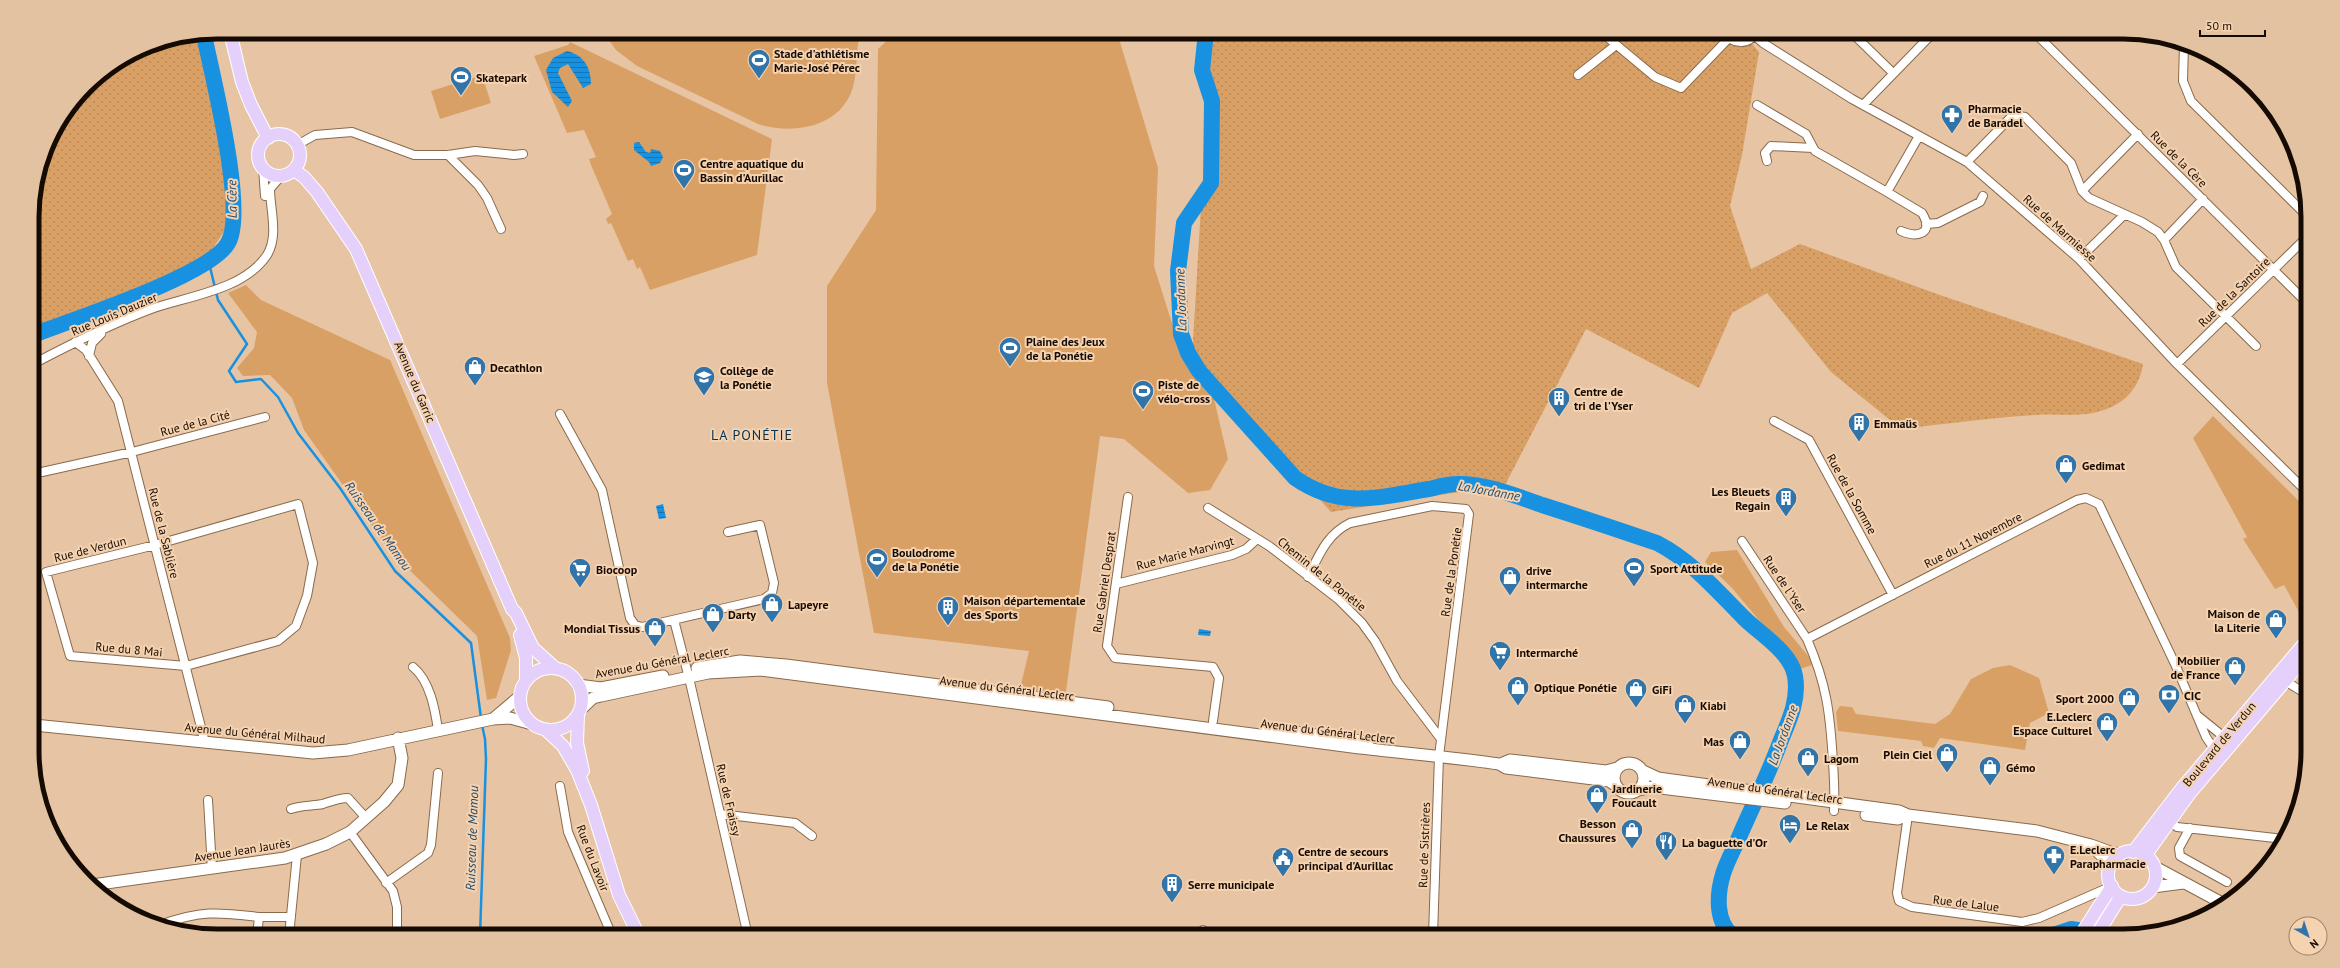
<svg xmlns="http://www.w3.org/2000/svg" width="2340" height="968" font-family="'PT Sans',sans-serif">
  <defs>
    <pattern id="grass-dots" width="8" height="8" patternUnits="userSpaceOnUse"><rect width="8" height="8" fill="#d9a065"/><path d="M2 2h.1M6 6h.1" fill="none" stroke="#ba8856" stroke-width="1.8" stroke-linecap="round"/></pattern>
    <pattern id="water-rules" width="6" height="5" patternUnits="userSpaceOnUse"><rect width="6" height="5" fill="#1891e1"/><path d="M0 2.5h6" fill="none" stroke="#1575b4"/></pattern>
  </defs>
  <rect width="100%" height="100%" fill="#e7c5a4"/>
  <!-- grass -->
  <path fill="url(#grass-dots)" d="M1208 32H1438L1444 35 1448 32H1742L1759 52 1742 155 1730 206 1751 269 1800 244 1937 294 2143 364C2140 386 2126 403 2104 410 2082 418 2058 413 2035 415 1990 418 1945 424 1901 429L1831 372 1767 293 1732 313 1699 388 1586 329 1505 485 1331 512 1192 358 1201 206 1213 179 1216 103 1205 69Z
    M202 35 225 161 232 220 204 261 150 286 33 333 32 205 51 135 95 78 146 46Z"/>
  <!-- park -->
  <path fill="#d9a065" d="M603 32H861C855 49 858 69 853 87 841 128 793 135 758 124L637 66 616 50Z
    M896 32H1117L1158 168 1154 266 1181 352 1212 390 1228 459 1210 490 1188 493 1124 439 1100 436 1065 699 1019 693 1029 651 874 633 827 383V286L876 210 878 49Z
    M570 42 772 139 757 255 650 290 640 267 637 269 633 259 628 261 611 223 608 224 606 219 612 214 591 165 589 159 596 157 584 130 567 133 534 56 568 45Z
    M482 75 491 103 440 119 431 91Z
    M246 285 261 300 390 360 510 638 511 650 496 698 487 700 477 636 389 550 304 430 292 398 270 375 243 376 237 368 254 348 257 332 228 293Z
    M2213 416 2307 509 2308 621 2305 623 2284 585 2275 589 2243 539 2247 537 2193 438Z
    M1737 550 1784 627 1815 664 1800 669 1732 588 1705 562 1711 552Z
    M2010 665 2039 678 2049 713 2030 723 2025 750 1940 738 1934 748 1923 746 1921 741 1838 731 1836 712 1840 706 1852 707 1856 714 1935 724 1950 714 1971 679 1993 668Z"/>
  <!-- water -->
  <path fill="url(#water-rules)" d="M567 51C584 55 591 68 591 84L583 88 568 64 560 68 558 73 572 101 568 107 552 92 546 70 553 58Z
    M639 142 646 152 650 153 651 149 660 151 663 157 660 163 651 166 649 162 634 150V143Z
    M663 504 666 518 659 519 656 506Z
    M1199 629 1211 631 1210 636 1198 635Z"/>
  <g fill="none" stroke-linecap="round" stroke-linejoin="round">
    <!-- stream -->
    <path stroke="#1891e1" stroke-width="2.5" d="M209 263 218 300 247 344 229 371 236 382 261 379 278 397 298 433 340 488 395 571 471 643 481 718
      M480 936 486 759 485 739 482 725"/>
    <!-- river -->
    <path stroke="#1891e1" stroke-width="16" d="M1206 32 1202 70 1212 101 1211 183 1184 223 1178 271 1181 334 1188 353 1199 371 1295 478C1341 510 1379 497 1429 489 1438 487 1448 484 1456 484 1485 483 1516 496 1542 505 1580 517 1619 530 1657 543 1692 561 1717 591 1744 618 1760 634 1791 652 1795 676 1799 699 1790 719 1781 740 1769 773 1754 803 1740 835 1735 847 1727 861 1723 874 1717 894 1715 922 1733 936
      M33 335C71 320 211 275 228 243 247 211 212 75 204 35
      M2050 936 2071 929 2116 936"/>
    <!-- street casing -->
    <g stroke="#896a4c" stroke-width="10">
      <path id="street" d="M1601 32 1655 77 1681 88 1729 38
        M1725 32C1732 45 1749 46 1756 32
        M1851 32 1893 73
        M2034 32 2307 303
        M1754 35 1763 43 1852 99 1967 162 2079 259 2177 364 2307 492
        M2184 44 2183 81 2191 101 2307 216
        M1578 75 1616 45
        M1757 105 1806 134 1815 151 1887 192
        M1863 105 1934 32
        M297 145 315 135 352 132 414 155H448L475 151 514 155 523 154
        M448 155 478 185 487 198 501 229
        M1767 161 1765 153 1771 146 1813 148
        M1967 162 2013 115 2025 117 2071 163 2082 191 2089 198 2142 222 2158 232 2164 240 2176 267 2256 346
        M263 168 265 196
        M2082 191 2138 134
        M1926 224 1938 223 1980 202 1983 196
        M1901 231C1917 238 1935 234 1922 213L1887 192 1919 136
        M2164 240 2203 199
        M2079 259 2124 215
        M75 342 86 350 118 401 205 743
        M89 356 92 343 101 334
        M33 364C71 344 111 324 151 309 188 296 244 290 267 255 279 236 270 209 270 189L281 176
        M2177 364 2307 237
        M560 414 602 490 630 618 635 625 642 627 764 599 772 593 774 583 760 525 728 532
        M1774 421 1809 440 1893 595
        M42 472 132 452 265 417
        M1128 497 1107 646 1115 658 1213 667 1219 678 1213 721
        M298 504 313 563 307 596 296 626 278 641 186 666 70 656 46 572 155 545Z
        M1208 508 1269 546 1338 599 1362 623 1375 641 1397 681 1441 739
        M1742 541 1807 639
        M1308 577C1319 555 1327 534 1350 523L1432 506 1466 509 1469 514 1439 756 1433 936
        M1116 584 1232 555 1246 549 1257 539
        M674 620 690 682 748 936
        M413 667C430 681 435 709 438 730
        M2285 681 2308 695
        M2198 716 2224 737
        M560 786 568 832 610 931 609 936
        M208 800 212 869
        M291 809C302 805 312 806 323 804 332 801 339 798 348 798L366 818
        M1834 811C1835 794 1834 778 1833 762 1830 713 1827 685 1807 639L2077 500 2086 498 2099 504 2175 664 2206 737 2214 749
        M720 814 795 823 812 836
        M1908 815 1897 893 1899 901 1912 907 2022 922 2039 918 2112 886
        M2168 821 2177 827 2284 839
        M2190 828 2179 848 2180 856 2227 882
        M350 832 393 891 397 907V936
        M386 883 428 853 431 845 438 773
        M160 925C201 910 217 912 259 917
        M257 936 259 917H291
        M289 936 297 855
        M1197 936 1203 930"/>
    </g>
    <!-- secondary casing -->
    <g stroke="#896a4c" stroke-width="13">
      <path id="secondary" d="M697 668 740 661 786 665 1108 707
        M578 685 601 688 663 676
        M579 711 593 698 601 696 708 673 761 670 1352 747C1401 753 1450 757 1499 764L1506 768 1609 781 1615 785
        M493 719 519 697
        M34 725 313 753 348 750 493 719 510 718 532 724
        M1266 728 1368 742
        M1614 778a15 15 0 1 1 30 0a15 15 0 1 1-30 0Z
        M1503 763 1510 760 1606 771 1617 768
        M1643 771 1658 778 1899 811 1908 815 2037 831 2091 845 2113 853 2124 854
        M1639 790 1652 787 1785 803
        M1866 815 1898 819 1908 815
        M2094 848 2104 858 2109 869
        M2155 867 2224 904
        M92 885 285 858 326 844 350 832 384 802 398 785 402 758 398 738
        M2153 887 2183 883"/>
    </g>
    <!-- primary casing -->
    <g stroke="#fff" stroke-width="14">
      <path id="primary" d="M230 32 242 82 251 105 268 138
        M258 155a21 21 0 1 1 42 0a21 21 0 1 1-42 0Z
        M294 170 304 177 317 192 356 249 512 609 516 613 533 648 554 667
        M520 635 526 658V680
        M520 699a31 31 0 1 1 62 0a31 31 0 1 1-62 0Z
        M578 715 577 743 583 771
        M546 730 563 746 577 770 591 805 619 895 639 936
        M2108 875a24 24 0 1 1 48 0a24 24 0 1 1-48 0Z
        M2133 852 2182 788 2308 639
        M2145 856 2190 793 2308 654
        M2080 936 2112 886
        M2096 936 2121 896"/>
    </g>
    <!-- street -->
    <use href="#street" stroke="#fff" stroke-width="8"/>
    <!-- secondary -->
    <use href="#secondary" stroke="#fff" stroke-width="11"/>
    <!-- primary -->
    <use href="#primary" stroke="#e5d0fc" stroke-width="12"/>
  </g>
  <!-- icons -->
  <defs>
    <g id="stadium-pin" transform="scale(1.15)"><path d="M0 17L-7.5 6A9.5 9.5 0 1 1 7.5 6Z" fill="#3074aa" stroke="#f5d2b0"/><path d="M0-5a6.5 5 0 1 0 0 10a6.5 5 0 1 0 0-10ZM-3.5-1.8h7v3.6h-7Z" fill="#fff"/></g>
    <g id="pharmacy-pin" transform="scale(1.15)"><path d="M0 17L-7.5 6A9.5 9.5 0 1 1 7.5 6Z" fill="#3074aa" stroke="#f5d2b0"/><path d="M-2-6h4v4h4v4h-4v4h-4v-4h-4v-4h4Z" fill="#fff"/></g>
    <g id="shop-pin" transform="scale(1.15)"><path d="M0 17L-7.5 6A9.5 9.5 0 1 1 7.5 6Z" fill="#3074aa" stroke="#f5d2b0"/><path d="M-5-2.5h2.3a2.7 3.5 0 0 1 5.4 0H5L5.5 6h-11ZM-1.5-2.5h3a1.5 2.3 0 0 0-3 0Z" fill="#fff"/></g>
    <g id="school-pin" transform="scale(1.15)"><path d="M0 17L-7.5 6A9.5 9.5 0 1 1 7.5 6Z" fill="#3074aa" stroke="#f5d2b0"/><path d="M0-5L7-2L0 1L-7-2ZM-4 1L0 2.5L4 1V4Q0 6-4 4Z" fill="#fff"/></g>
    <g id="building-pin" transform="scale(1.15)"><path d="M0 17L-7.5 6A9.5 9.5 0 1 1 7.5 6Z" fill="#3074aa" stroke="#f5d2b0"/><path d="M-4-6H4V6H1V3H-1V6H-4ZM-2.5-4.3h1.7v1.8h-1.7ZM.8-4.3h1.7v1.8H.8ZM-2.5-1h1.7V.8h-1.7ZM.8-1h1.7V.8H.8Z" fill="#fff"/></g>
    <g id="supermarket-pin" transform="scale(1.15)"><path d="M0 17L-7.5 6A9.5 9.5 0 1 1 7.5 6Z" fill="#3074aa" stroke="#f5d2b0"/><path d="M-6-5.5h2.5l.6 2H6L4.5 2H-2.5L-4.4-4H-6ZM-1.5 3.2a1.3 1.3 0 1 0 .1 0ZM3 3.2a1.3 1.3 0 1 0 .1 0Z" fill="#fff"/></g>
    <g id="bank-pin" transform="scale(1.15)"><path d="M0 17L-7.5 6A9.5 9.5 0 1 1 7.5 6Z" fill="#3074aa" stroke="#f5d2b0"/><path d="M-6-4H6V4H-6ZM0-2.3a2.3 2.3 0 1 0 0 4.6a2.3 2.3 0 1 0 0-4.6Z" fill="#fff"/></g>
    <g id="hotel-pin" transform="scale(1.15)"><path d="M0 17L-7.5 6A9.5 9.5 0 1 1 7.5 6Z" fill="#3074aa" stroke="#f5d2b0"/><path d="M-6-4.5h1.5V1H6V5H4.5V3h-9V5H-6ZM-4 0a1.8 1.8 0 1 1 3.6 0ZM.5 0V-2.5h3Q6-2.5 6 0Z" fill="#fff"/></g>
    <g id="restaurant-pin" transform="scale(1.15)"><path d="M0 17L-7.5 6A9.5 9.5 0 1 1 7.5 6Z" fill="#3074aa" stroke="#f5d2b0"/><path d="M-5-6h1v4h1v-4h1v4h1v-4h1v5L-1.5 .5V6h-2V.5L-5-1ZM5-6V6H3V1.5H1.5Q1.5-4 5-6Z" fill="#fff"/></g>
    <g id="civic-pin" transform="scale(1.15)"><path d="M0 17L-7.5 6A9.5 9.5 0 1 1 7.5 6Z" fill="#3074aa" stroke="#f5d2b0"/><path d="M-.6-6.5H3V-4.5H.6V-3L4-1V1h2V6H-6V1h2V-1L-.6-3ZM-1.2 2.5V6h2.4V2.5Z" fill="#fff"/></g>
  </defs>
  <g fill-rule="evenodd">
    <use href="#stadium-pin" x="759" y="60"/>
    <use href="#stadium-pin" x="461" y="77"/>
    <use href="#pharmacy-pin" x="1952" y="115"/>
    <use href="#stadium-pin" x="684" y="170"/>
    <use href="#stadium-pin" x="1010" y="348"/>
    <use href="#shop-pin" x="475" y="367"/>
    <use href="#school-pin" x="704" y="377"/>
    <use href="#stadium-pin" x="1143" y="391"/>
    <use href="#building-pin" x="1559" y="398"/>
    <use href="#building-pin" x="1859" y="423"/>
    <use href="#shop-pin" x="2066" y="465"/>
    <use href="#building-pin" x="1786" y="498"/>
    <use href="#stadium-pin" x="877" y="559"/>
    <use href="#stadium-pin" x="1634" y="568"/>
    <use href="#supermarket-pin" x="580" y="569"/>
    <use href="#shop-pin" x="1510" y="577"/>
    <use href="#shop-pin" x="772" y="604"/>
    <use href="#building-pin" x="948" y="607"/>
    <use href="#shop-pin" x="713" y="614"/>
    <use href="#shop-pin" x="2276" y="620"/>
    <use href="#shop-pin" x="655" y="628"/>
    <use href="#supermarket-pin" x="1500" y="652"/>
    <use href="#shop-pin" x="2235" y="667"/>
    <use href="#shop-pin" x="1518" y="687"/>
    <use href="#shop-pin" x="1636" y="689"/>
    <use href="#bank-pin" x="2169" y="695"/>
    <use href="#shop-pin" x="2129" y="698"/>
    <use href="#shop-pin" x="1685" y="705"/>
    <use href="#shop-pin" x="2107" y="723"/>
    <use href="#shop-pin" x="1740" y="741"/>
    <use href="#shop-pin" x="1947" y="754"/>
    <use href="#shop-pin" x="1808" y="758"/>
    <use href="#shop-pin" x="1990" y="767"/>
    <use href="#shop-pin" x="1597" y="795"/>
    <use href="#hotel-pin" x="1790" y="825"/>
    <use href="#shop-pin" x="1632" y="830"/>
    <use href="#restaurant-pin" x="1666" y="842"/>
    <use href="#pharmacy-pin" x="2054" y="856"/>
    <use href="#civic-pin" x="1283" y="858"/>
    <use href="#building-pin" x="1172" y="884"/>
  </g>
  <g text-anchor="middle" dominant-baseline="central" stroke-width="4" stroke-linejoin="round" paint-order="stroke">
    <!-- poi labels -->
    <g font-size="12" font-weight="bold" fill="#160b02" stroke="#f5d2b0" text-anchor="start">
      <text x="774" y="53">Stade d'athlétisme<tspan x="774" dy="14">Marie-José Pérec</tspan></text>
      <text x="476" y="77">Skatepark</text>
      <text x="1968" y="108">Pharmacie<tspan x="1968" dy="14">de Baradel</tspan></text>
      <text x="700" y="163">Centre aquatique du<tspan x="700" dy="14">Bassin d'Aurillac</tspan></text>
      <text x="1026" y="341">Plaine des Jeux<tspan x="1026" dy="14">de la Ponétie</tspan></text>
      <text x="490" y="367">Decathlon</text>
      <text x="720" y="370">Collège de<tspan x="720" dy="14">la Ponétie</tspan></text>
      <text x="1158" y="384">Piste de<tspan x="1158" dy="14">vélo-cross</tspan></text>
      <text x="1574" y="391">Centre de<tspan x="1574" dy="14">tri de l'Yser</tspan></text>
      <text x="1874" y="423">Emmaüs</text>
      <text x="2082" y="465">Gedimat</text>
      <text x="1770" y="491" text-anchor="end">Les Bleuets<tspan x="1770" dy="14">Regain</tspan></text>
      <text x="892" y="552">Boulodrome<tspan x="892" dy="14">de la Ponétie</tspan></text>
      <text x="1650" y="568">Sport Attitude</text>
      <text x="596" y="569">Biocoop</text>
      <text x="1526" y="570">drive<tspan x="1526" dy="14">intermarche</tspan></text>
      <text x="964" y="600">Maison départementale<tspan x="964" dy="14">des Sports</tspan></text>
      <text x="788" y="604">Lapeyre</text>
      <text x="2260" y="613" text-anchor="end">Maison de<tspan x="2260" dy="14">la Literie</tspan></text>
      <text x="728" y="614">Darty</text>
      <text x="640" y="628" text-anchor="end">Mondial Tissus</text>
      <text x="1516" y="652">Intermarché</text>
      <text x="2220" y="660" text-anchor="end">Mobilier<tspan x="2220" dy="14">de France</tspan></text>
      <text x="1534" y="687">Optique Ponétie</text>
      <text x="1652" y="689">GiFi</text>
      <text x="2184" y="695">CIC</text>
      <text x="2114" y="698" text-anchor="end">Sport 2000</text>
      <text x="1700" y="705">Kiabi</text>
      <text x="2092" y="716" text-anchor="end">E.Leclerc<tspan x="2092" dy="14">Espace Culturel</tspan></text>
      <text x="1724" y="741" text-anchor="end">Mas</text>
      <text x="1932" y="754" text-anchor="end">Plein Ciel</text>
      <text x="1824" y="758">Lagom</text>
      <text x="2006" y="767">Gémo</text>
      <text x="1612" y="788">Jardinerie<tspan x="1612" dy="14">Foucault</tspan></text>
      <text x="1616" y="823" text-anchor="end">Besson<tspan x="1616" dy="14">Chaussures</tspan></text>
      <text x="1806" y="825">Le Relax</text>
      <text x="1682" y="842">La baguette d'Or</text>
      <text x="2070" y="849">E.Leclerc<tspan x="2070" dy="14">Parapharmacie</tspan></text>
      <text x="1298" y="851">Centre de secours<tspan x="1298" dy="14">principal d'Aurillac</tspan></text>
      <text x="1188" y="884">Serre municipale</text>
    </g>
    <!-- street labels -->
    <g font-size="12" fill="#160b02" stroke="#f5d2b0">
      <text transform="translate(2179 159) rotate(45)">Rue de la Cère</text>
      <text transform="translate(2060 228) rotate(42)">Rue de Marmiesse</text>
      <text transform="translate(2234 292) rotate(-44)">Rue de la Santoire</text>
      <text transform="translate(114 314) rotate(-23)">Rue Louis Dauzier</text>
      <text transform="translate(415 382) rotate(67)">Avenue du Garric</text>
      <text transform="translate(195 423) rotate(-15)">Rue de la Cité</text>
      <text transform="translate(1852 494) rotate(61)">Rue de la Somme</text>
      <text transform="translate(164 533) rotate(76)">Rue de la Sablière</text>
      <text transform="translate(1973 540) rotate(-27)">Rue du 11 Novembre</text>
      <text transform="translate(90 549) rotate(-14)">Rue de Verdun</text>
      <text transform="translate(1185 553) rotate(-15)">Rue Marie Marvingt</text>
      <text transform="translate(1451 572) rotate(-82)">Rue de la Ponétie</text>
      <text transform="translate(1322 574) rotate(39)">Chemin de la Ponétie</text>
      <text transform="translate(1104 582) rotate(-82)">Rue Gabriel Desprat</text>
      <text transform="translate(1785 584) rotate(56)">Rue de l'Yser</text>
      <text transform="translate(129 649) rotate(5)">Rue du 8 Mai</text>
      <text transform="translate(662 662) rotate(-10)">Avenue du Général Leclerc</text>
      <text transform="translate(1007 688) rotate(7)">Avenue du Général Leclerc</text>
      <text transform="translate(1328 731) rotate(7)">Avenue du Général Leclerc</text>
      <text transform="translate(255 733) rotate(5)">Avenue du Général Milhaud</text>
      <text transform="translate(2219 744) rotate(-50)">Boulevard de Verdun</text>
      <text transform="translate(1775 790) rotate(8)">Avenue du Général Leclerc</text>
      <text transform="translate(729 800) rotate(77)">Rue de Fraissy</text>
      <text transform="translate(1424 845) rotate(-88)">Rue de Sistrières</text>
      <text transform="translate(242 850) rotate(-9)">Avenue Jean Jaurès</text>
      <text transform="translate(593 858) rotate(69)">Rue du Lavoir</text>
      <text transform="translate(1966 903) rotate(7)">Rue de Lalue</text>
    </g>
    <!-- water labels -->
    <g font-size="13" font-style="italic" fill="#234c6e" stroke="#f5d2b0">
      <text transform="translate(232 199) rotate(-91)">La Cère</text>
      <text transform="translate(1181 300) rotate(-92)">La Jordanne</text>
      <text transform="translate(1489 491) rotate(10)">La Jordanne</text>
      <text transform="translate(378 526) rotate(55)">Ruisseau de Mamou</text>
      <text transform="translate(1783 735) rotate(-70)">La Jordanne</text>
      <text transform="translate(472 838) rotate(-88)">Ruisseau de Mamou</text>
    </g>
    <!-- quarter labels -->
    <g font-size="14" letter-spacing="1" fill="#003356" stroke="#f5d2b0">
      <text x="752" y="435">LA PONÉTIE</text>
    </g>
  </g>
  <!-- crop -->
  <path d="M0 0H2340V968H0ZM217 39H2123A178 178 0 0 1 2301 217V751A178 178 0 0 1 2123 929H217A178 178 0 0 1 39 751V217A178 178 0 0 1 217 39Z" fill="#e3c2a2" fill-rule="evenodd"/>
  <path fill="none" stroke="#160b02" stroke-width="5" d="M217 39H2123A178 178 0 0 1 2301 217V751A178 178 0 0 1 2123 929H217A178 178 0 0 1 39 751V217A178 178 0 0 1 217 39Z"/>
  <!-- north arrow -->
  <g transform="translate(2308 936) rotate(141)"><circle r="19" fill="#f5d2b0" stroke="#9c826a"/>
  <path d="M0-3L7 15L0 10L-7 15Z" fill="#3074aa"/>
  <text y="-6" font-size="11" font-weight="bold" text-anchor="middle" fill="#160b02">N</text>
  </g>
  <!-- scale -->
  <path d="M2200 30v6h65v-6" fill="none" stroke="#160b02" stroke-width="2"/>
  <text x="2206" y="30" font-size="12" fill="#160b02" stroke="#f5d2b0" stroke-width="3" paint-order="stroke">50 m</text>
</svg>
